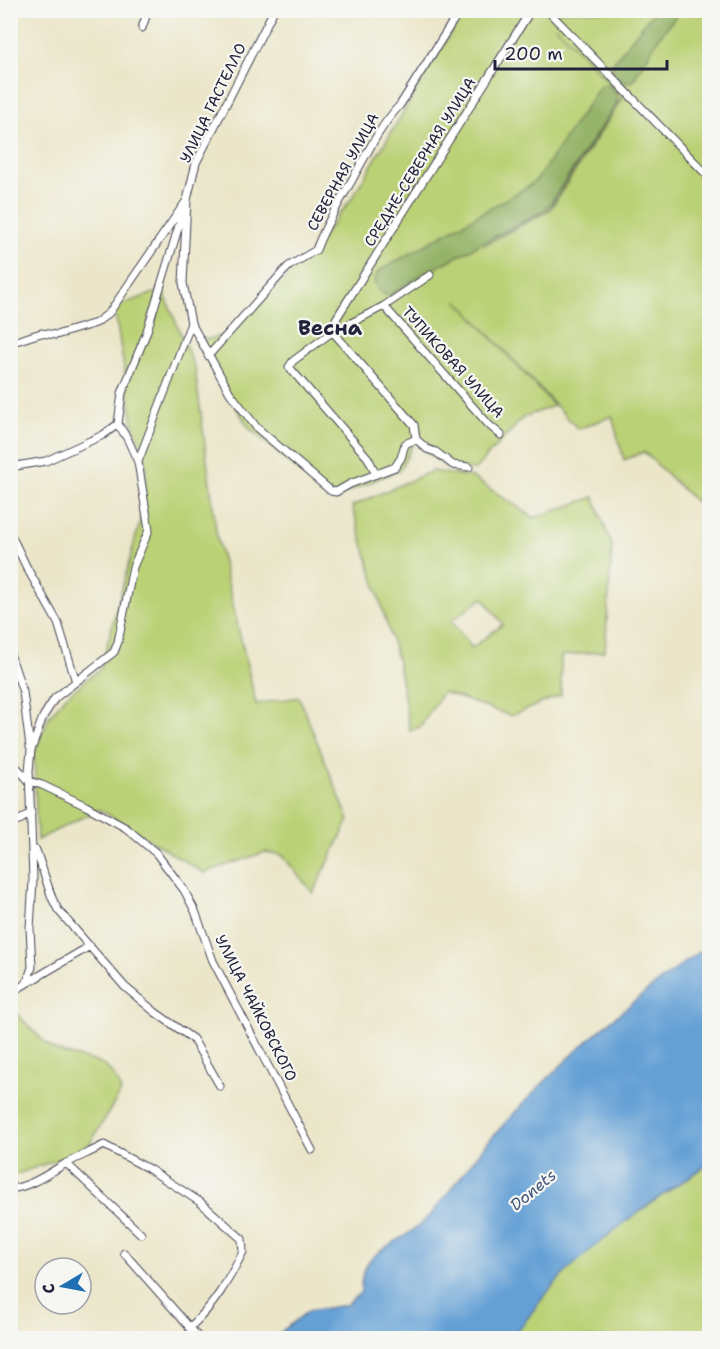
<svg xmlns="http://www.w3.org/2000/svg" width="720" height="1349" font-family="'Shantell Sans',sans-serif">
  <rect width="100%" height="100%" fill="#f6f6f2"/>
  <filter id="ink" filterUnits="userSpaceOnUse"><feTurbulence type="fractalNoise" baseFrequency=".0167" numOctaves="2"/><feDisplacementMap in="SourceGraphic" scale="12" xChannelSelector="R" yChannelSelector="G"/><feConvolveMatrix kernelMatrix="1 2 1 2 8 2 1 2 1" color-interpolation-filters="sRGB"/></filter>
  <filter id="wash" filterUnits="userSpaceOnUse"><feTurbulence type="fractalNoise" baseFrequency=".008" numOctaves="4" result="noise"/><feDisplacementMap in="SourceGraphic" scale="24" xChannelSelector="R" yChannelSelector="G"/><feGaussianBlur stdDeviation="1.35" result="paint"/><feColorMatrix in="noise" values="0 0 0 0 0 0 0 0 0 0 0 0 0 0 0 0 0 1.4 0 .05"/><feComposite in="paint" operator="in"/></filter>
  <g filter="url(#wash)">
    <rect width="100%" height="100%" fill="#ebe6c9"/>
    <!-- green -->
    <path fill="#bbd176" stroke="#6e7a58" stroke-width="1.5" fill-rule="evenodd" d="M464 11H709L710 506 704 510 644 452 624 460 612 416 578 429 457 300 554 406 524 417 474 470 447 468 414 442 400 470 331 499 249 428 195 342 226 335 309 254 352 198ZM555 26 624 96 550 210 484 245 549 209 622 96Z
      M163 290 195 369 217 537 256 704 299 697 349 820 313 893 282 855 265 852 204 873 99 809 37 840 34 754 49 717 65 697 101 668 140 521 147 469 133 422 114 307Z
      M432 471 472 477 534 518 594 497 612 546 605 651 561 656V695L511 716 443 692 420 727 410 731 398 662 352 506ZM483 598 503 624 472 648 451 621Z
      M11 1008C21 1018 44 1044 55 1050 85 1064 110 1053 121 1092L89 1145 65 1157 11 1176Z
      M709 1164V1338H513C528 1317 543 1295 562 1276 606 1233 658 1197 709 1164Z"/>
    <!-- forest -->
    <path fill="#94b367" stroke="#5b6a51" stroke-width="1.5" d="M654 11H680L658 39 633 81 625 83 613 73 612 64Z
      M604 84 612 88 617 95 616 105 549 205 541 212 415 279 390 295C380 296 375 288 374 279L379 271 529 186 538 178 600 86Z"/>
    <!-- water -->
    <path fill="#65a0d5" stroke="#446188" stroke-width="1.5" d="M709 945V1164C658 1197 606 1233 562 1276 543 1295 529 1317 513 1338H273L308 1311 346 1305 361 1292C358 1249 397 1247 423 1222 448 1198 466 1167 489 1141 553 1067 629 1001 709 945Z"/>
  </g>
  <g filter="url(#ink)">
    <g fill="none" stroke-linecap="round" stroke-linejoin="round">
      <!-- minor casing -->
      <g stroke="#403f50" stroke-width="9">
        <path id="minor" d="M274 10 196 163 187 200 183 283 191 323 230 393 257 428 331 491 336 492 350 484 395 467 401 458 405 444 416 439
          M547 10 710 178
          M142 28 148 10
          M384 306 489 425 501 435
          M338 329 336 319 531 10
          M333 332 414 425 416 439 427 449 436 452 453 465 469 467
          M10 343 41 333 56 335 96 323 109 313 187 200
          M208 356 283 272 289 266 316 250C325 225 339 203 352 180 366 155 380 126 400 105L460 10
          M118 424 122 393 146 334 184 209
          M138 462 191 323
          M10 467 46 461 103 435 118 424
          M376 474 368 458 289 367 293 361 328 335 384 306 430 275
          M10 533 27 568 58 623 76 682
          M10 654 23 692 30 747
          M10 760 29 781 42 785 86 806 126 828 156 853 184 890 195 911 213 961 312 1150
          M10 826 31 813
          M36 850 52 898 58 910 125 987 155 1012 193 1039 220 1086
          M27 982 32 967 30 928 33 880 29 771 31 750 43 717 55 698 114 652 118 642 133 567 149 530 138 462 127 438 118 424
          M10 993 90 946
          M66 1163 141 1234
          M10 1189C32 1186 47 1174 65 1164 78 1157 91 1152 104 1145L149 1169 200 1202 242 1239 243 1252C228 1281 214 1306 189 1328
          M124 1253 199 1338"/>
      </g>
      <!-- minor -->
      <use href="#minor" stroke="#fff" stroke-width="7"/>
    </g>
  </g>
  <g text-anchor="middle" dominant-baseline="central" stroke-width="4.5" stroke-linejoin="round" paint-order="stroke">
    <!-- street labels -->
    <g font-size="15" fill="#22223b" stroke="#f6f6f2">
      <text transform="translate(213 103) rotate(-64)">УЛИЦА ГАСТЕЛЛО</text>
      <text transform="translate(420 162) rotate(-58)">СРЕДНЕ-СЕВЕРНАЯ УЛИЦА</text>
      <text transform="translate(343 172) rotate(-61)">СЕВЕРНАЯ УЛИЦА</text>
      <text transform="translate(453 362) rotate(48)">ТУПИКОВАЯ УЛИЦА</text>
      <text transform="translate(256 1008) rotate(63)">УЛИЦА ЧАЙКОВСКОГО</text>
    </g>
    <!-- water labels -->
    <g font-size="16" font-style="italic" fill="#3d5479" stroke="#f6f6f2">
      <text transform="translate(533 1190) rotate(-40)">Donets</text>
    </g>
    <!-- district labels -->
    <g font-size="21" font-weight="bold" fill="#22223b" stroke="#f6f6f2">
      <text x="330" y="328">Весна</text>
    </g>
  </g>
  <!-- margin -->
  <rect width="720" height="1349" fill="none" stroke="#f6f6f2" stroke-width="36"/>
  <!-- north arrow -->
  <g transform="translate(63 1286) rotate(260)"><circle r="28" fill="#f6f6f2" stroke="#a1a1a9" stroke-width="1.5"/>
  <path d="M0-4.5L10 22L0 15L-10 22Z" fill="#1f6fb2"/>
  <text y="-9" font-size="16" font-weight="bold" text-anchor="middle" fill="#22223b">С</text>
  </g>
  <!-- scale -->
  <path d="M495 60v9h172v-9" fill="none" stroke="#22223b" stroke-width="3"/>
  <text x="504" y="60" font-size="18" fill="#22223b" stroke="#f6f6f2" stroke-width="4.5" paint-order="stroke">200 m</text>
</svg>
